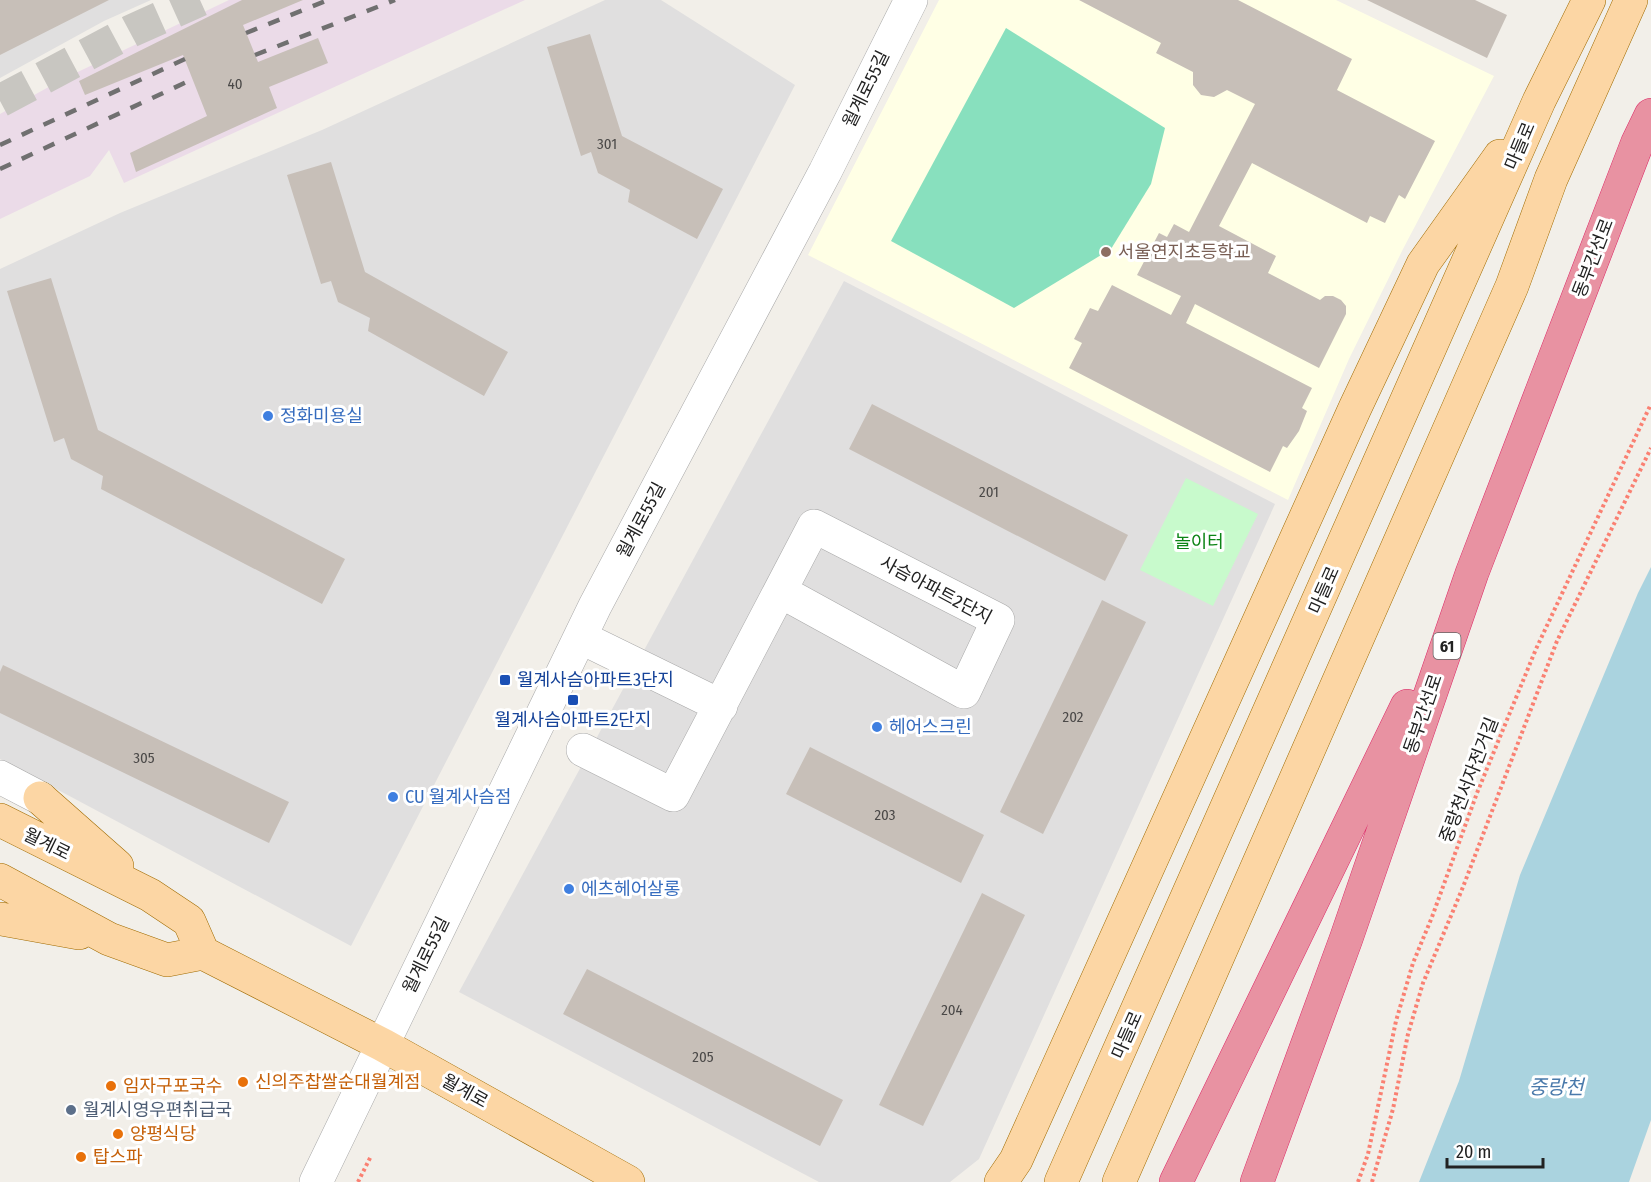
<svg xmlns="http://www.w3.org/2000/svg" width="1651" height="1182" font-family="'Fira Sans Condensed','Noto Sans KR',sans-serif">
  <rect width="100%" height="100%" fill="#f2efe9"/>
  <!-- residential -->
  <path fill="#e0dfdf" d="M0 0H151L104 21 0 78Z
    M605 0H661L795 85 351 946 0 759V269L120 213 322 130Z
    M844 281 1275 504 979 1159 950 1182H819L459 992Z"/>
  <!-- industrial -->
  <path fill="#ebdbe8" d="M229 0H525L124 183 109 150 90 176 0 219V114L63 79Z"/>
  <!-- education -->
  <path fill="#ffffe5" d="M939 0H1336L1494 76 1403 249 1349 359 1288 500 808 255Z"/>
  <!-- park -->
  <path fill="#c8facc" d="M1186 478 1258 514 1213 606 1140 570Z"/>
  <!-- pitch -->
  <path fill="#88e0be" d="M1006 28 1165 128 1151 184 1111 249 1014 308 891 241Z"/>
  <!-- water -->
  <path fill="#aad3df" d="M1651 567V1120L1629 1182H1419L1459 1081 1520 875 1638 593Z"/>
  <!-- building -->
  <path fill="#c7bfb8" d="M0 0H109L0 55Z
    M242 0H303L243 25 258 62 318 38 328 63 269 87 277 108 136 172 130 153 207 116 183 55 85 95 79 81Z
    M1079 0H1238L1352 59 1337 90 1435 141 1405 199 1399 195 1385 223 1370 216 1367 223 1252 163 1219 226 1276 256 1268 273 1320 300 1325 296H1333L1341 300 1346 306V314L1319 368 1195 304 1186 323 1312 388 1302 408 1307 411 1299 431 1287 448 1283 446 1270 472 1069 368 1082 343 1074 339 1090 308 1098 311 1112 285 1171 315 1181 296 1137 275 1159 233 1167 237 1174 224 1189 232 1255 104 1227 90 1214 97 1201 95 1193 85V72L1156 53 1161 43Z
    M1367 0H1475L1507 15 1487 58Z
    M590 34 622 136 723 189 697 239 628 202 630 190 598 173 591 152 581 156 547 47Z
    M331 162 365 272 508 352 484 396 368 331 370 318 338 302 331 281 321 284 287 175Z
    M51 278 98 430 345 559 322 604 101 489 103 476 71 459 64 438 54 442 7 291Z
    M872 404 1128 535 1105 581 849 449Z
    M1102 600 1146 622 1043 834 1000 812Z
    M3 665 289 802 269 843 0 713V672Z
    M810 747 984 835 961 883 786 794Z
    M982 893 1025 915 923 1126 879 1105Z
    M587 969 843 1100 820 1146 563 1014Z"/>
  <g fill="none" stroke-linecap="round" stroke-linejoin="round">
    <!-- minor-tunnel -->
    <path stroke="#c8c6c1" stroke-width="33" stroke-dasharray="33 16" stroke-linecap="butt" d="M0 101 131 31 200 0"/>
    <!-- minor casing -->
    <g stroke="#a9a9a9" stroke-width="34">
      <path id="minor" d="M580 637 721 706
        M583 750 673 795 814 526 998 620 964 692 780 591
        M0 777 40 798
        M316 1182 595 606 825 172 911 0"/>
    </g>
    <!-- major casing -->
    <g stroke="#a06b00" stroke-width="34">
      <path id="major" d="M40 798 117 866
        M0 820 150 895 189 921 203 953
        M0 880 109 939 167 960 203 953 383 1045 628 1182
        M1 919 79 933
        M1001 1182 1016 1160 1355 408 1423 264 1500 156
        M1061 1182 1539 101 1589 0
        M1119 1182 1512 286 1551 179 1631 0"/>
    </g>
    <!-- highway casing -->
    <g stroke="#dc2a67" stroke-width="34">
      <path id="highway" d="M1176 1182 1407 706
        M1257 1182 1346 939 1472 573 1637 144 1651 115"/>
    </g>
    <!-- path -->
    <path stroke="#fa8072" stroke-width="4" stroke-dasharray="3 3" stroke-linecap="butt" d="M358 1182 371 1156
      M1358 1182 1368 1154 1396 1021 1413 963 1432 917 1477 793 1536 649 1651 404
      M1372 1182 1393 1109 1408 1034 1423 983 1463 887 1557 641 1651 448"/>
    <!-- minor -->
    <use href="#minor" stroke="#fff" stroke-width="33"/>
    <!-- major -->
    <use href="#major" stroke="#fcd6a4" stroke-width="33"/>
    <!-- highway -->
    <use href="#highway" stroke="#e892a2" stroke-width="33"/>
    <!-- rail -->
    <path stroke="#707070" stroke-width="4.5" stroke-dasharray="12 12" stroke-linecap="butt" d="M246 33 328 0
      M255 55 395 0
      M0 145 185 59
      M0 169 193 79"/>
  </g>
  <!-- markers -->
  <circle fill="#8d6e63" stroke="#fff" stroke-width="2" cx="1106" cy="252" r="6"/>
  <g fill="#3f7fe0" stroke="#fff" stroke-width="2">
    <circle cx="268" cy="416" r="6"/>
    <circle cx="877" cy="727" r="6"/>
    <circle cx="393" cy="797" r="6"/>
    <circle cx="569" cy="889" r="6"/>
  </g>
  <g fill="#1a4fb4" stroke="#fff" stroke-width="2">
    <rect x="499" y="674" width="12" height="12" rx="3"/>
    <rect x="567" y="694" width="12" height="12" rx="3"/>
  </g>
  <g fill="#e8710a" stroke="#fff" stroke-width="2">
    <circle cx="243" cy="1082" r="6"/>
    <circle cx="111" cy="1086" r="6"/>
    <circle cx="118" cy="1134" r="6"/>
    <circle cx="81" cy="1157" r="6"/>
  </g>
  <circle fill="#5c6f8a" stroke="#fff" stroke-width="2" cx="71" cy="1110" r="6"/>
  <g text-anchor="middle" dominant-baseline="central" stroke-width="6" stroke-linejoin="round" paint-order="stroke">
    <!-- number labels -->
    <g font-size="15" fill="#4b4948">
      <text x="235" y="84">40</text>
      <text x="607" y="144">301</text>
      <text x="989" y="492">201</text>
      <text x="1073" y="717">202</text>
      <text x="144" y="758">305</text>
      <text x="885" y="815">203</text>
      <text x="952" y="1010">204</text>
      <text x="703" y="1057">205</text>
    </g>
    <!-- shield labels -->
    <rect fill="#fff" stroke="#646464" stroke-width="1.5" x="1433.5" y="633" width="27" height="26" rx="4.5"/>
    <g font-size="16" font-weight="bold" fill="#222">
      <text x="1447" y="646">61</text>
    </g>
    <!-- street labels -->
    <g font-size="18" fill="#222" stroke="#fff">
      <text transform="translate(866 89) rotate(-64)">월계로55길</text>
      <text transform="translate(1520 146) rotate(-67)">마들로</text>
      <text transform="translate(1593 258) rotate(-69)">동부간선로</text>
      <text transform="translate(641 520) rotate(-62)">월계로55길</text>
      <text transform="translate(936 590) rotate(28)">사슴아파트2단지</text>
      <text transform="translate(1324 590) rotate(-66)">마들로</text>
      <text transform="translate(1423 714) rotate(-71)">동부간선로</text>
      <text transform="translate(1469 780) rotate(-69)">중랑천서자전거길</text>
      <text transform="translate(47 844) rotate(26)">월계로</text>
      <text transform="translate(426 955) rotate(-64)">월계로55길</text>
      <text transform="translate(1127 1035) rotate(-66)">마들로</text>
      <text transform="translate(465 1091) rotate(29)">월계로</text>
    </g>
    <!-- education labels -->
    <g font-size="18" fill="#785e54" stroke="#fff" text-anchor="start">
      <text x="1118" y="252">서울연지초등학교</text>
    </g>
    <!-- shop labels -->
    <g font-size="18" fill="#366cbe" stroke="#fff" text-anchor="start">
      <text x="280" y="416">정화미용실</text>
      <text x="889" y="727">헤어스크린</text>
      <text x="405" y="797">CU 월계사슴점</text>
      <text x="581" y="889">에츠헤어살롱</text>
    </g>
    <!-- park labels -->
    <g font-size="18" fill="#0c8416" stroke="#fff">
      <text x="1199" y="542">놀이터</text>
    </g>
    <!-- transit labels -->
    <g font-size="18" fill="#164399" stroke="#fff" text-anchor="start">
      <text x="517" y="680">월계사슴아파트3단지</text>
      <text x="573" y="720" text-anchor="middle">월계사슴아파트2단지</text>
    </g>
    <!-- food labels -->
    <g font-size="18" fill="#c56008" stroke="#fff" text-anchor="start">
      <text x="255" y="1082">신의주찹쌀순대월계점</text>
      <text x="123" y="1086">임자구포국수</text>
      <text x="130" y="1134">양평식당</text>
      <text x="93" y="1157">탑스파</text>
    </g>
    <!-- service labels -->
    <g font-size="18" fill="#4e5e75" stroke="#fff" text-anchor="start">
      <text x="83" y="1110">월계시영우편취급국</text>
    </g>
    <!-- water labels -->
    <g font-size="20" font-style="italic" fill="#4a7aab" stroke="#fff">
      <text x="1556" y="1087">중랑천</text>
    </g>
  </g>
  <!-- scale -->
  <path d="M1447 1158v9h96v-9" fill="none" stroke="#222222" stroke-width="3"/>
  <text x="1456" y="1158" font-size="18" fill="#222222" stroke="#ffffff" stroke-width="4.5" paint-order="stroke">20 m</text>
</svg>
